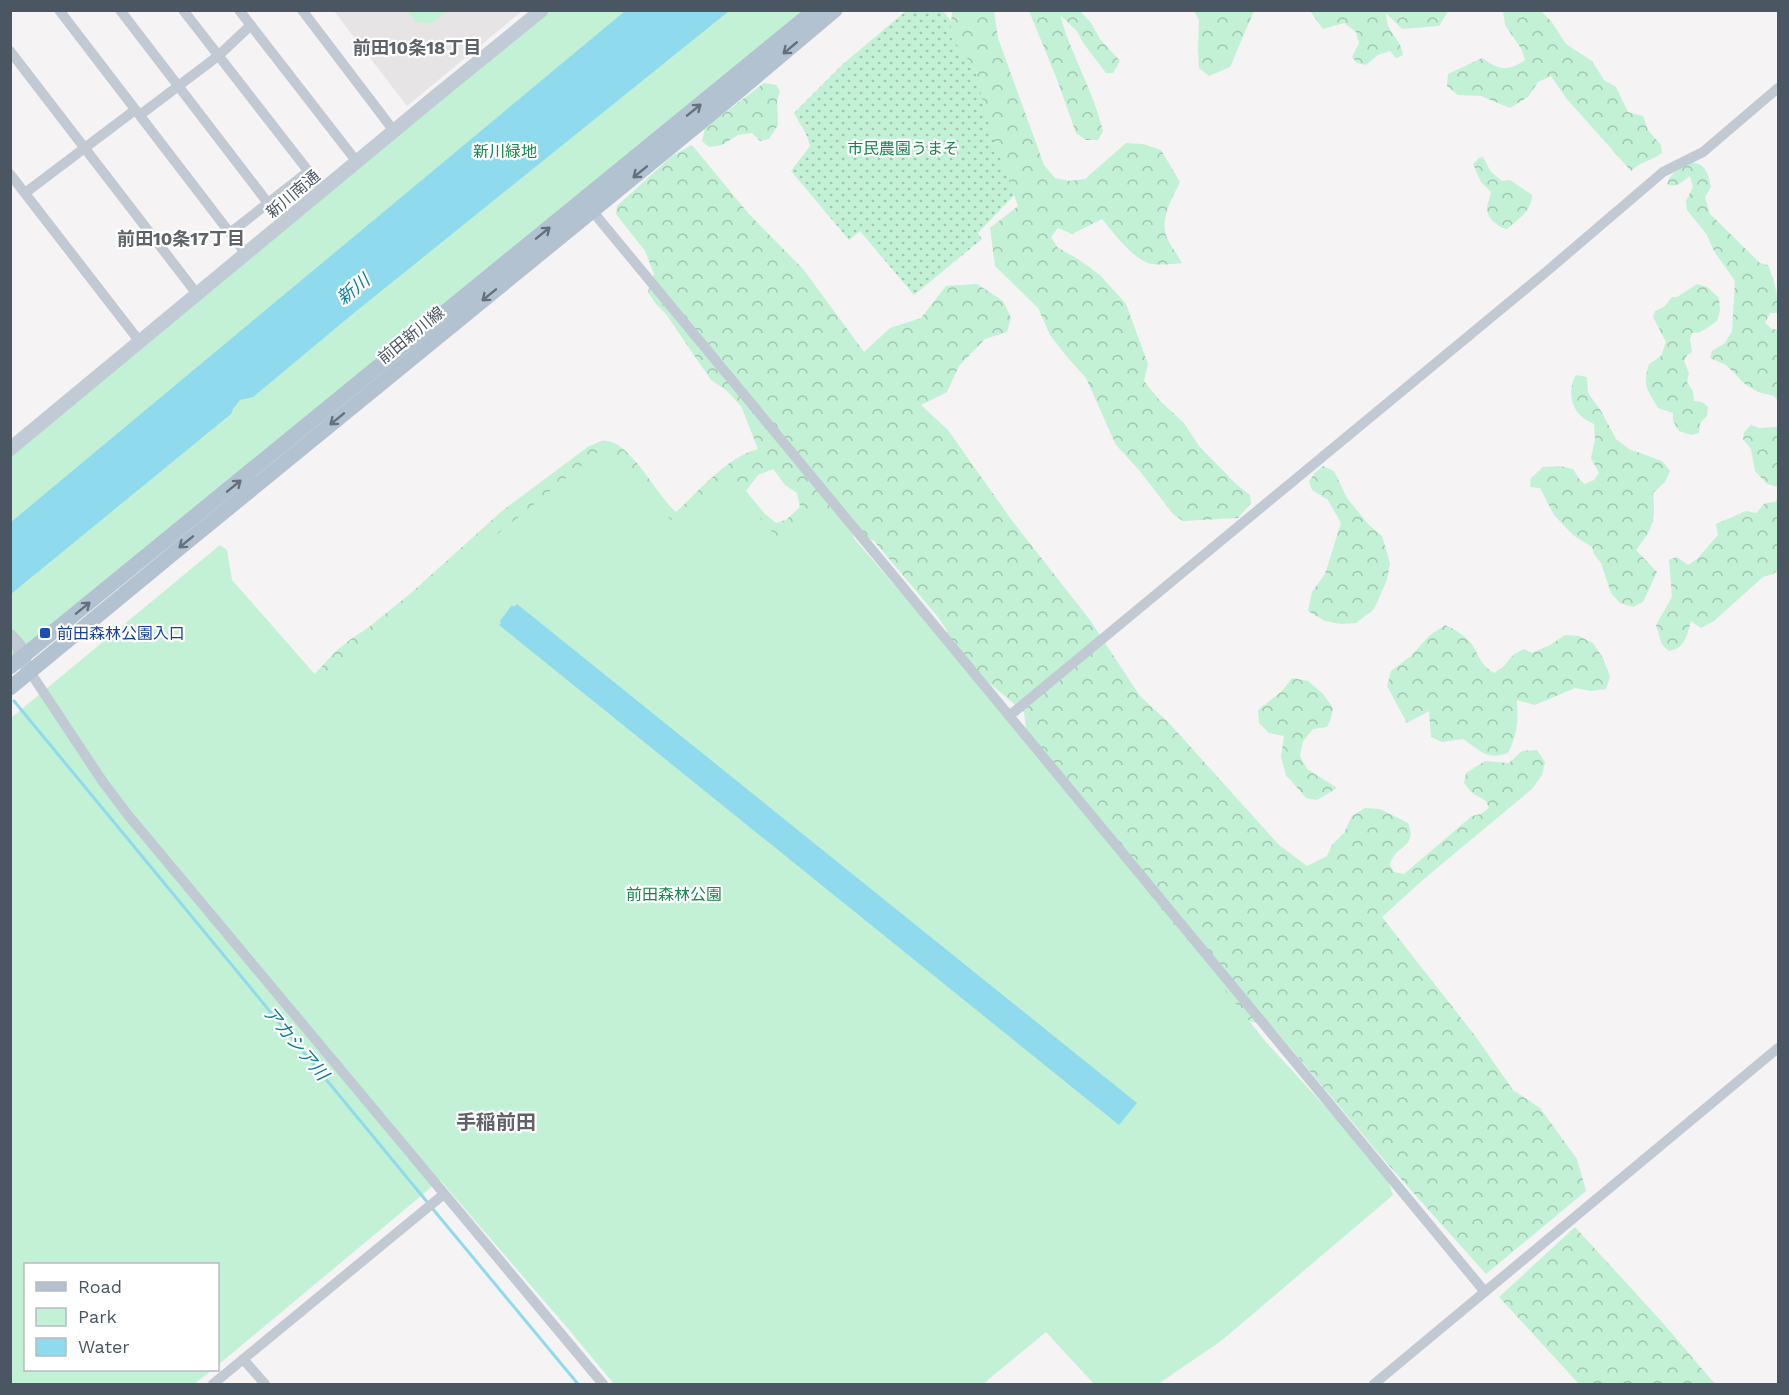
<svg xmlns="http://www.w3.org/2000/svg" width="1789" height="1395" font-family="'Work Sans','Noto Sans JP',sans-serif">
  <defs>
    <pattern id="grass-dots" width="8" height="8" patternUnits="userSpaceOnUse" patternTransform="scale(1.5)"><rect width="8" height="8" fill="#c3f1d5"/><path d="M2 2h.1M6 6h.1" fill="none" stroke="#a0c6b0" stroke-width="1.8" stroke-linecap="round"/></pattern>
    <pattern id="forest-crowns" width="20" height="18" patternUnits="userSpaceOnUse" patternTransform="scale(1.5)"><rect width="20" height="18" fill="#c3f1d5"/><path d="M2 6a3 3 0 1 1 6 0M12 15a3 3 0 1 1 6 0" fill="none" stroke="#a0c6b0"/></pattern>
  </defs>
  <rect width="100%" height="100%" fill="#f5f3f3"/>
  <!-- education -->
  <path fill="#e6e4e5" d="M334 11H522L407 106Z"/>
  <!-- grass -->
  <path fill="url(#grass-dots)" d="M906 11H943L964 37 1016 193 978 233 982 239 914 295 860 231 849 240 791 171 810 146 807 136 794 113 843 64Z"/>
  <!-- forest -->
  <path fill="url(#forest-crowns)" fill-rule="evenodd" d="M1449 10 1439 26 1402 29 1386 13C1386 34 1401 37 1403 55L1396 58 1390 51 1378 55 1366 65 1357 63 1352 57 1359 43 1356 32 1344 23 1323 29 1310 11Z
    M952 11H994L998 38 1044 165 1055 178 1070 181 1085 179 1126 143 1143 144 1161 150 1180 182C1172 199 1159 219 1167 238 1171 247 1178 255 1182 263 1172 264 1158 266 1148 263 1130 256 1114 233 1102 219L1072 234 1058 228 1051 237 1058 248 1078 259 1100 275 1126 304 1148 364 1144 381 1161 402 1184 423 1199 446 1236 484 1250 495 1251 503 1238 518 1183 521 1173 514 1139 470 1116 445 1086 378 1068 358 1050 335 1038 308 995 266 990 228 1018 206 991 132 974 67 950 36Z
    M1029 11H1080L1091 23 1100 39 1120 61 1113 73H1106L1084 44 1077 31 1060 15C1071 55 1093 90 1103 131L1098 140H1086L1076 133 1056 77Z
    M1194 11H1254L1230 67 1209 76 1199 68 1198 48 1199 20Z
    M1503 11H1541L1551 21 1566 44 1592 61 1604 80 1616 87 1628 112 1643 116 1648 130 1661 145 1662 153C1650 162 1641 161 1631 171L1566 98 1551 76 1538 82 1528 97 1510 108 1481 96 1458 95 1447 86 1448 74 1482 58C1499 70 1507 72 1525 60L1522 50 1505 25Z
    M764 83 776 85 780 91 777 101 778 125 769 139 760 141 752 133 738 135 722 145 709 147 702 141 705 128Z
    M692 145 748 213 803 269 864 352 890 328 921 318 946 286 977 284 1003 301 1011 318 1007 332 985 339 959 366 947 392 921 405 948 430 1013 522 1090 620 1140 696 1169 723 1279 845 1307 866 1327 856 1332 845 1344 833 1352 816 1365 808 1380 809 1408 823C1418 849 1395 844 1390 865L1394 872 1404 874 1472 816 1481 814 1489 808 1486 801 1472 793 1464 783 1466 773 1485 761 1509 763 1522 751 1537 750 1545 762 1542 775 1532 789 1425 878 1382 917 1476 1037 1513 1090 1540 1108 1577 1159 1586 1191 1486 1274 1384 1160 1273 1027 1249 1021 473 637 303 687 335 652 351 639 369 627 411 593 502 511 589 446C593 445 598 442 602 441 629 437 657 497 676 512 699 491 727 457 758 449L741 406 726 390 711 380 666 314 655 303 648 292 654 274 645 251 616 214 617 206 672 156ZM773 469 785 485 797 493 800 507 786 520 776 523 764 513 746 491 758 475ZM852 531 874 541 938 617 948 632 925 628 857 549ZM989 683 1024 712 1026 729Z
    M1483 157 1491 172 1502 181 1510 180 1532 195C1532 211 1518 219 1507 229 1497 227 1486 217 1487 207 1488 202 1490 197 1491 192L1481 182 1473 164 1479 158Z
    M1692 162C1707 165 1708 174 1711 187L1705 197 1710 214 1760 263 1768 265C1775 282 1778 295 1778 313H1770L1765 323 1772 329 1778 330V401L1774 396 1758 392 1746 385 1726 365 1710 358 1712 351 1725 343 1732 331 1735 281 1714 251 1707 235 1687 210 1686 201 1693 187 1690 176C1683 181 1676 189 1667 184 1671 171 1681 168 1692 162Z
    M1697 284 1707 287 1719 298 1720 311 1717 321 1701 332 1692 333 1690 339 1692 352 1687 355 1684 361 1689 373 1687 382 1693 391 1694 401 1702 402 1708 407 1707 416 1700 423 1699 433 1691 435 1679 431 1673 421V413L1658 408C1647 388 1642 387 1649 364L1661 356 1666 342 1653 317 1655 311 1664 307 1672 297H1677Z
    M1576 375 1587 377 1588 393 1601 411 1616 439 1629 449 1662 461 1670 471 1665 482 1653 493C1656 521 1653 528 1636 550L1657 572 1643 602 1633 607 1620 603 1611 593 1601 563 1594 554 1592 547 1573 535 1554 515 1540 488 1530 487 1531 478 1543 467 1560 466 1573 469 1580 480 1585 484 1594 480 1599 473 1591 458 1595 439 1594 424C1590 422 1584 419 1581 416 1570 406 1568 388 1576 375Z
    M1751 425 1759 428 1778 427V487L1767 484 1755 471 1751 449 1743 439 1744 432Z
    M1323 466 1334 471 1347 498 1369 525 1382 536 1390 563 1387 580 1374 609 1356 623 1341 624 1325 621 1308 611 1312 592 1325 574 1341 523 1328 500 1312 490 1309 481 1315 473Z
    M1778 498V570L1773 574 1763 577 1714 621 1701 628 1691 621C1687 636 1685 648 1669 651L1662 645 1656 625 1672 597 1669 560 1677 557 1688 565 1697 559 1718 535 1716 524 1746 511 1756 513 1765 503 1775 502Z
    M1445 625C1456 630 1466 636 1473 646 1480 658 1481 665 1494 673L1503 667 1514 654 1524 649 1532 653 1550 645 1565 635 1579 636 1593 643 1603 658 1610 677 1606 689 1591 691 1575 688 1535 705 1517 700C1518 722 1518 733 1508 753 1487 761 1480 750 1463 739L1442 742 1431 737 1429 711 1407 723 1387 686 1391 671 1411 656 1429 636Z
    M1292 678 1308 681 1323 694 1333 708 1331 718 1327 727 1313 729 1303 741 1300 756 1307 769 1337 788 1317 800 1306 798 1286 775 1281 757 1284 736 1269 733 1259 723 1258 710 1282 691Z
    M1575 1227 1662 1322 1715 1384H1579L1499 1297Z"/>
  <!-- park -->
  <path fill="#c3f1d5" d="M407 11H447L432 23 416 22Z
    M551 11H805L11 658V456L452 89Z
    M602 449 671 520 724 476 779 540 823 503 1013 721 1265 1041 1385 1172 1393 1195 1221 1341 1158 1384H1094L1046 1332 983 1384H614L570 1331 440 1180 218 1365V1264H26V1370H212L194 1384H11V718L220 545 227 550 232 580 319 679Z"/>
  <!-- water -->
  <path fill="#90daee" d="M625 11H729L349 317 253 397 240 400 233 409 231 414 11 594V522Z
    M517 604 1137 1103 1119 1125 499 625 501 623 500 621 512 605 514 607Z"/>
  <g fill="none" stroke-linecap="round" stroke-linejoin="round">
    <!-- stream -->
    <path stroke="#90daee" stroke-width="3" d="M14 701 428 1203
      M432 1208 578 1384"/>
    <!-- street -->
    <path stroke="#c1cad2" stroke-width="10" d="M59 10 246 254
      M120 10 268 203
      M183 10 323 190
      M239 10 357 162
      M302 10 394 131
      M10 51 197 294
      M140 115 218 56 251 25
      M10 174 140 342
      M25 193 135 110
      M589 207 1485 1292
      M230 233 309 171
      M30 672 103 782 128 815 603 1384
      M1009 716 1546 272 1663 172 1703 152 1778 88
      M243 1359 265 1384
      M213 1384 444 1194
      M1374 1384 1778 1048"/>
    <!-- secondary -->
    <path stroke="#c1cbd6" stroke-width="14" d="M10 449 436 96 542 10
      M10 636 19 646 21 658 26 665"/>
    <!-- primary -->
    <path stroke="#b3c2d1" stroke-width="15" d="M10 667 815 10
      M10 688 181 547 727 101 835 10"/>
  </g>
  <!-- one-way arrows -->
  <defs><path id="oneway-shaft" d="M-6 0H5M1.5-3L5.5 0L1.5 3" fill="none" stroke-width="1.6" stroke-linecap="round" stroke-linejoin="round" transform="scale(1.5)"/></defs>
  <g stroke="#64717d">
    <use href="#oneway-shaft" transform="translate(790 48) rotate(140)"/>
    <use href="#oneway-shaft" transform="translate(694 110) rotate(-39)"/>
    <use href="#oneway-shaft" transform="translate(640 172) rotate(141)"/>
    <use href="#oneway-shaft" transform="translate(543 233) rotate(-39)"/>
    <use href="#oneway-shaft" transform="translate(489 295) rotate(141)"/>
    <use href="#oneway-shaft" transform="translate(337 419) rotate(141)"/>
    <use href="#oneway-shaft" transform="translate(234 486) rotate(-39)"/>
    <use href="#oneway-shaft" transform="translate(186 542) rotate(141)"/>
    <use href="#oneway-shaft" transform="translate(83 608) rotate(-39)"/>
  </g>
  <!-- markers -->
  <rect fill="#1a4fb4" stroke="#fff" stroke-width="2" x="39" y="627" width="12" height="12" rx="3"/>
  <g text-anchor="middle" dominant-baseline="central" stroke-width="4.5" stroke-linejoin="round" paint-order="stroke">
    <!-- park labels -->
    <g font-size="16" fill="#17864f" stroke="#fff">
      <text x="903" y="148">市民農園うまそ</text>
      <text x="505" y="151">新川緑地</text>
      <text x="674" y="894">前田森林公園</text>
    </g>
    <!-- street labels -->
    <g font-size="16" fill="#4a5661" stroke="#fff">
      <text transform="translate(293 194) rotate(-40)">新川南通</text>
      <text transform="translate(411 335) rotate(-39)">前田新川線</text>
    </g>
    <!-- transit labels -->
    <g font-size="16" fill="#164399" stroke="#fff" text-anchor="start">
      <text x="57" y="633">前田森林公園入口</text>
    </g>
    <!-- neighbourhood labels -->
    <g font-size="18" font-weight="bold" fill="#5f6368" stroke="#fff">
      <text x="417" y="47">前田10条18丁目</text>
      <text x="181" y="238">前田10条17丁目</text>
    </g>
    <!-- water labels -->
    <g font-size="18" font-style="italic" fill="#0c7c9b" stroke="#fff">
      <text transform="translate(353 289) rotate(-39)">新川</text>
      <text transform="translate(296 1043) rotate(50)">アカシア川</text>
    </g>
    <!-- quarter labels -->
    <g font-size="20" font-weight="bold" fill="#5f6368" stroke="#fff">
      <text x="496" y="1122">手稲前田</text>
    </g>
  </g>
  <!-- border -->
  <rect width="1789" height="1395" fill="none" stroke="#4a5661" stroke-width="24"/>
  <!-- legend -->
  <rect x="24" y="1263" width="195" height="108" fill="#ffffff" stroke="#b7bbc0" stroke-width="1.5"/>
  <rect x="36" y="1282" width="30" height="9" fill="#b3c2d1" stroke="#b7bbc0" stroke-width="1.5"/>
  <text x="78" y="1293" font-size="18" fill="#4a5661">Road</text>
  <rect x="36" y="1308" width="30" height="18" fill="#c3f1d5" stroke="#b7bbc0" stroke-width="1.5"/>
  <text x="78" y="1323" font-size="18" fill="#4a5661">Park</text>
  <rect x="36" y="1338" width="30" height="18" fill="#90daee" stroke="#b7bbc0" stroke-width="1.5"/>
  <text x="78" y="1353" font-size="18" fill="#4a5661">Water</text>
</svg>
